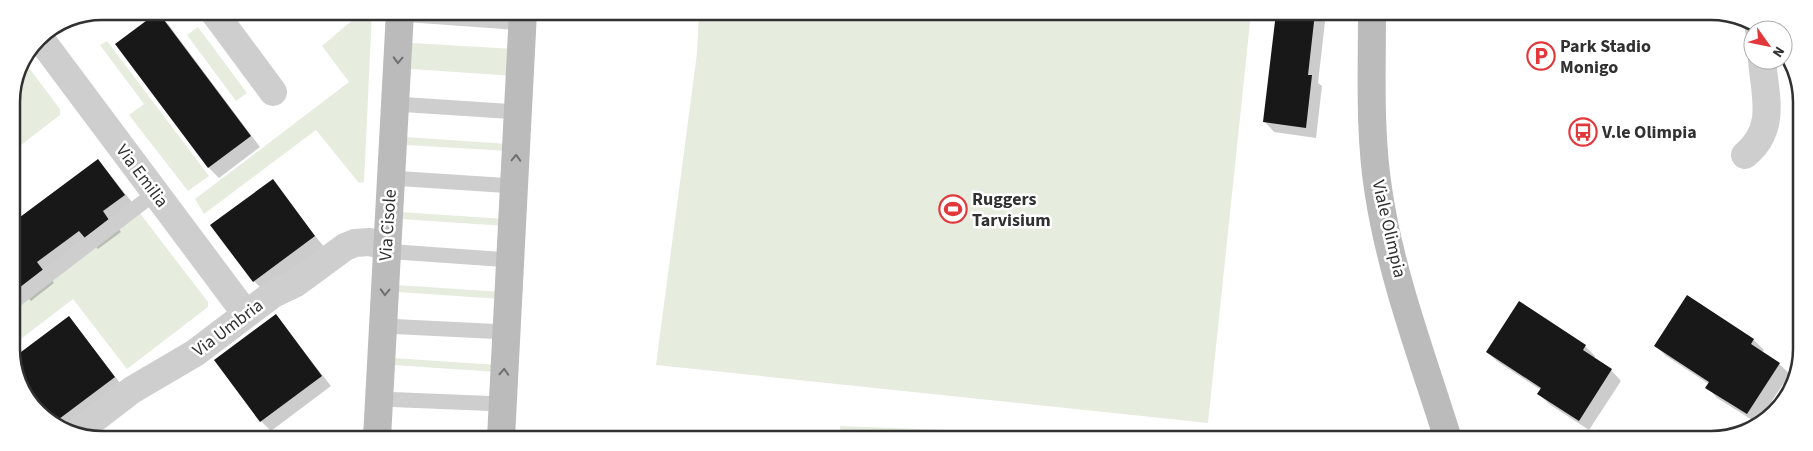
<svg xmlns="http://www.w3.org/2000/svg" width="1813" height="451" font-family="'Source Sans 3',sans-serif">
  <rect width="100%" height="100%" fill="#fff"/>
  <!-- green -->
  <path fill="#e6eddf" d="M362 12H372L364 182 359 183 316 130 204 214 195 199 349 82 322 46Z
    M699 12 1251 13 1208 423 656 365 697 53Z
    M198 27 247 93 236 101 187 35Z
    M107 41 209 176 188 191 129 115 144 104 100 45Z
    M412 43 514 49 513 76 411 69Z
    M26 64 60 109V115L12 152 11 97Z
    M405 137 509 144V151L405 145Z
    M139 212 208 302V307L127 369 73 299 13 345V309Z
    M401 212 505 219V226L401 219Z
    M397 285 502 292 501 299 397 292Z
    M393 358 498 365 497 372 393 365Z
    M840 426 1178 439H841Z
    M388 432 487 438H388Z"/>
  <!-- shadow -->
  <path fill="#0003" d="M1277 13H1326L1318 83 1322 86 1316 138 1274 132 1264 121Z
    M158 14 168 24 260 147 219 178 209 168 117 44Z
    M98 160 136 207 115 224 121 232 98 249 92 242 48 275 54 283 31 301 23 293 13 301 12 225Z
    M272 181 324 247 264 291 254 281Z
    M275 315 331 386 271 431 261 421Z
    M69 318 124 388 69 430 53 421Z
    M1754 340 1764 350 1762 353 1779 364 1790 374 1757 423 1717 398 1707 387 1709 384 1666 356 1656 346Z
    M1585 346 1595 356 1594 359 1611 370 1621 381 1589 430 1549 404 1539 394 1541 390 1498 362 1487 352Z"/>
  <!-- building -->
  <path fill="#181818" d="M158 12 251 136 208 168 115 44Z
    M1276 13H1315L1308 75H1312L1306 128 1263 122Z
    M98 159 125 195 103 211 109 220 85 238 79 231 37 262 43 270 18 290 13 282 12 223Z
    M273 179 315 236 253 282 210 225Z
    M1687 295 1754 339 1751 344 1780 363 1747 414 1705 388 1709 382 1654 346Z
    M1519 301 1586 345 1583 350 1612 369 1579 421 1537 394 1541 388 1486 352Z
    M276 314 322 376 260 422 214 360Z
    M69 316 115 377 55 422 50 420 19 378 13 367V358Z
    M283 433 333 436V438H283Z"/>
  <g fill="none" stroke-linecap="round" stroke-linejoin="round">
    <!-- lane -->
    <path stroke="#cecece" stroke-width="15" d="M400 14 523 23
      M396 104 518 112
      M391 178 515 186
      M386 247 397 252 511 260
      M13 302 155 193
      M384 326 506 332
      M379 399 503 404"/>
    <!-- street -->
    <path stroke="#cecece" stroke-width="28" d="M213 11 273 92
      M1759 29V30
      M39 37 246 314
      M1745 155C1777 129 1765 96 1762 60
      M76 433 132 390 195 353 273 294 296 283 345 247 355 243 370 242 386 247"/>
    <!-- secondary -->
    <path stroke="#bbb" stroke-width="28" d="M1372 13C1372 73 1369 135 1379 195 1392 278 1423 359 1448 439
      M377 438 400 12
      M501 438 523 12"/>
  </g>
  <!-- one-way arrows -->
  <defs><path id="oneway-chevron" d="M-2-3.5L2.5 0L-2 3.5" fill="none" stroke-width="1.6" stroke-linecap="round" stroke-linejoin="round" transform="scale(1.25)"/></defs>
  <g stroke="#6f6f6f">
    <use href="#oneway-chevron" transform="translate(398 60) rotate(92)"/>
    <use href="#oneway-chevron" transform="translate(516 158) rotate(-88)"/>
    <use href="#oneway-chevron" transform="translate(385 292) rotate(92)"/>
    <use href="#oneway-chevron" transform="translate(504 372) rotate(-87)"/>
  </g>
  <!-- icons -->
  <defs>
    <g id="parking-ring" transform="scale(1.4375)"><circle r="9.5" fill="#fff" stroke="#e2383c" stroke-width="1.5"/><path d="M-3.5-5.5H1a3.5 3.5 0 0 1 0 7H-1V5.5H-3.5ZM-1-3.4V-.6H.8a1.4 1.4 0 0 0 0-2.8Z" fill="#e2383c"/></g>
    <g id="bus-ring" transform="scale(1.4375)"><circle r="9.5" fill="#fff" stroke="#e2383c" stroke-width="1.5"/><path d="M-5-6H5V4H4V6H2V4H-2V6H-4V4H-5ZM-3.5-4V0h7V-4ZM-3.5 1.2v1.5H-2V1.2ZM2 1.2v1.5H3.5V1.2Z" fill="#e2383c"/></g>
    <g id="stadium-ring" transform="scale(1.4375)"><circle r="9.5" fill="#fff" stroke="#e2383c" stroke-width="1.5"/><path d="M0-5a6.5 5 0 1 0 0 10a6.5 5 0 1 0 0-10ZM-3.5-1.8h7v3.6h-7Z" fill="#e2383c"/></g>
  </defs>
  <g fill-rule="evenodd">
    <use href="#parking-ring" x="1541" y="56"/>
    <use href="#bus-ring" x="1583" y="132"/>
    <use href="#stadium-ring" x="953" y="209"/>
  </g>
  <g text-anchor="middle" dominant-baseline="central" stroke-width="5" stroke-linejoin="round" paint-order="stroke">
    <!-- poi labels -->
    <g font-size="18" font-weight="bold" fill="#313131" stroke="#fff" text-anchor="start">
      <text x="1560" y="46">Park Stadio<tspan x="1560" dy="21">Monigo</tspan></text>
      <text x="1602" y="132">V.le Olimpia</text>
      <text x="972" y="199">Ruggers<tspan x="972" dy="21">Tarvisium</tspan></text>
    </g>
    <!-- street labels -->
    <g font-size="18" fill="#313131" stroke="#fff">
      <text transform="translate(142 176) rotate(53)">Via Emilia</text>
      <text transform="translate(388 225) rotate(-86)">Via Cisole</text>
      <text transform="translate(1389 229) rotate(77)">Viale Olimpia</text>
      <text transform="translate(228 328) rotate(-37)">Via Umbria</text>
    </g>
  </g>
  <!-- crop -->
  <path d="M0 0H1813V451H0ZM102 20H1711A82 82 0 0 1 1793 102V349A82 82 0 0 1 1711 431H102A82 82 0 0 1 20 349V102A82 82 0 0 1 102 20Z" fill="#fff" fill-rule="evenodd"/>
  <path fill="none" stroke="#313131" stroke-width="2.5" d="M102 20H1711A82 82 0 0 1 1793 102V349A82 82 0 0 1 1711 431H102A82 82 0 0 1 20 349V102A82 82 0 0 1 102 20Z"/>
  <!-- north arrow -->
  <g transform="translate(1768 45) rotate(123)"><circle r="24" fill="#ffffff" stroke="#adadad"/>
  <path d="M0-4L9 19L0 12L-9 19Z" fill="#e2383c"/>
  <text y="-8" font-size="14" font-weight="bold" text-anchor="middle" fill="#313131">N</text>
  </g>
</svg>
